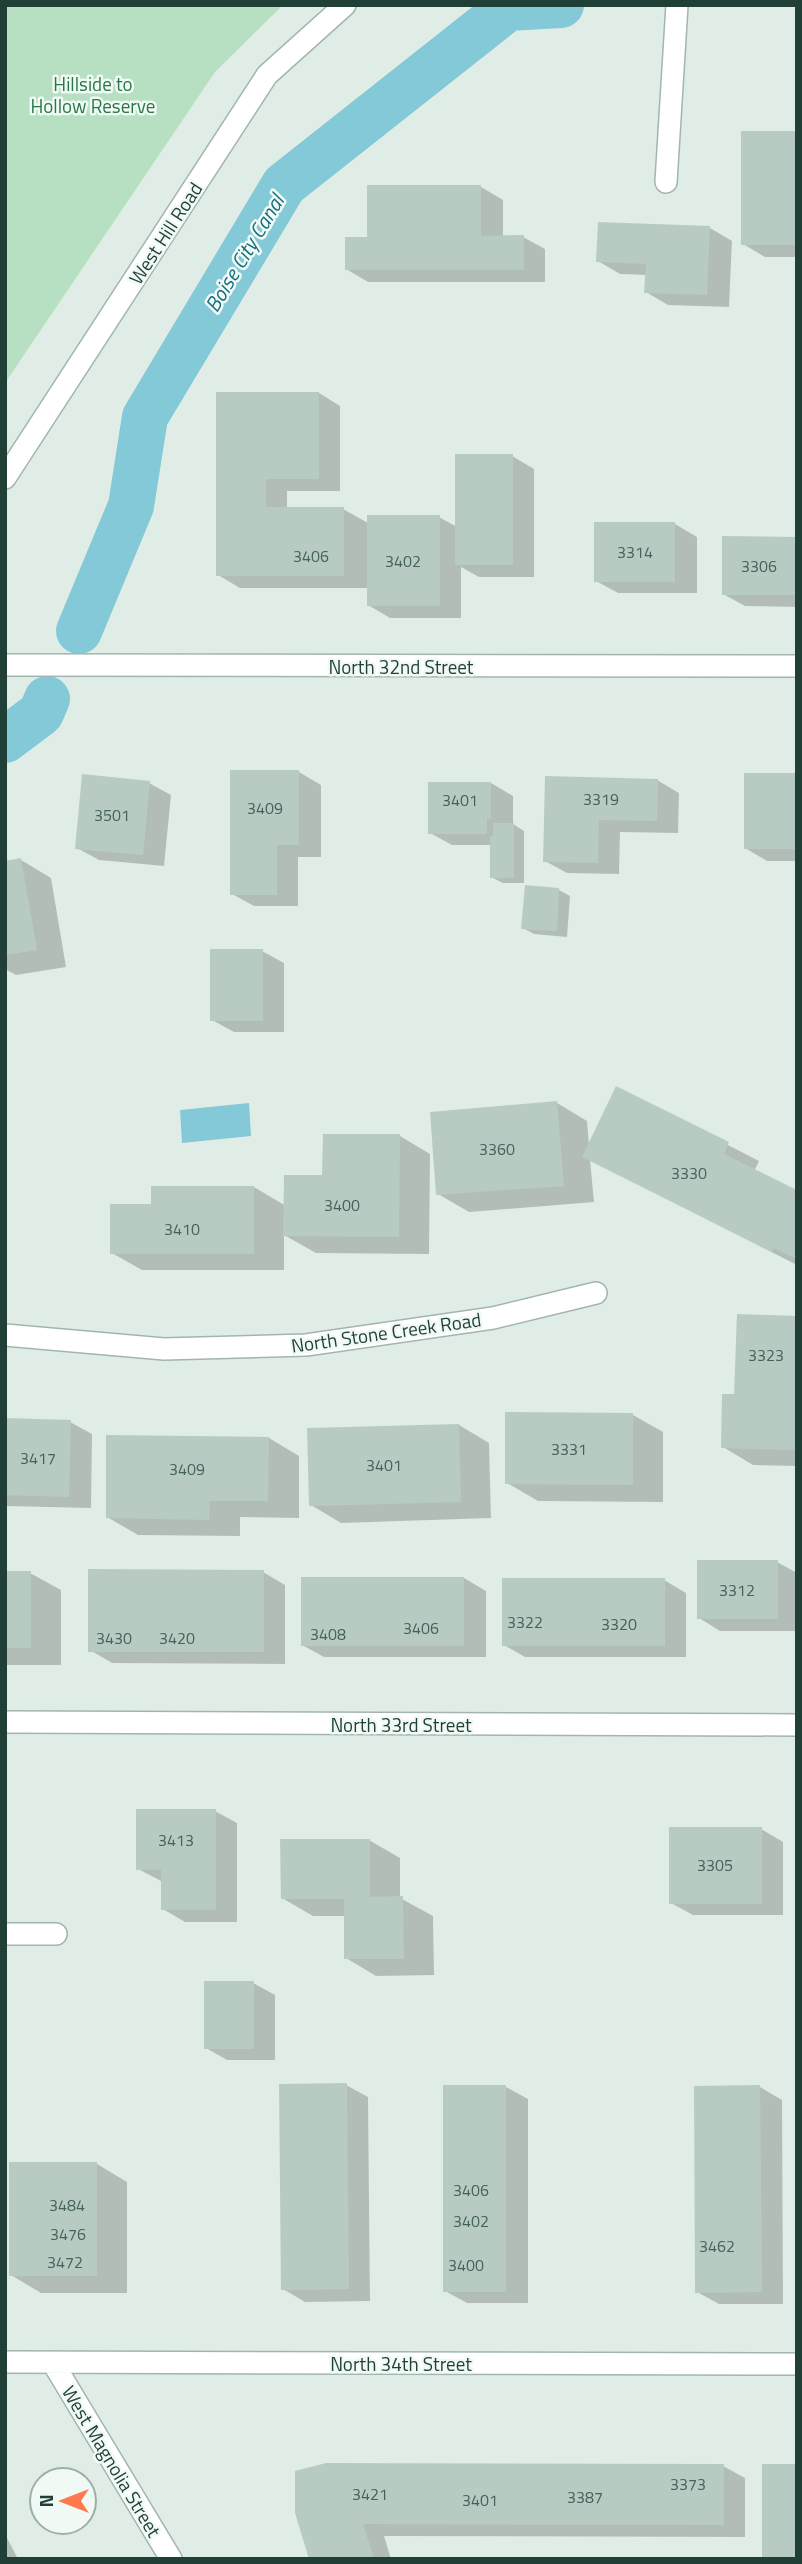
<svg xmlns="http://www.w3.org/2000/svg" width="802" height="2564" font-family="'Titillium Web',sans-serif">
  <rect width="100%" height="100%" fill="#e0ede7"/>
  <!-- green -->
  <path fill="#b7e0c3" d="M5 5H283L215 72 5 383Z"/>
  <!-- water -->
  <path fill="#83c9d7" d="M249 1103 251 1136 182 1143 180 1110Z"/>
  <!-- shadow -->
  <path fill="#0003" d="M797 133V257H765L743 244Z
    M481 187 503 200V237H523L545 249V282H368L346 269 368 238Z
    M710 228 732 241 729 307 668 305 646 292 647 275 620 274 598 261Z
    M218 393H319L340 406V491H287V509H343L368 523 439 517 457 527 512 456 534 469V577H479L461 567V618H390L368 605V588H240L218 575Z
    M675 524 697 537V593H618L596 581Z
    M797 539V607L745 606 723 594Z
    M299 772 321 785V857H298V906H254L232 894Z
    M797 775V861H767L745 848Z
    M546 778 657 780 679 793 678 833 620 832 619 874 567 873 545 861Z
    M149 783 171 795 164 866 99 860 77 848Z
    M491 783 513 796V824L524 831V883H503L491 877V845H452L430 833Z
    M21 860 51 878 66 967 16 975 5 969V862Z
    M526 887 559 890 570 896 567 937 534 934 523 928Z
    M262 951 284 963V1032H234L212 1020Z
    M617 1088 759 1161 754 1171 797 1192V1265L590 1160 594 1202 469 1212 438 1194 557 1103 587 1121 589 1145Z
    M400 1136 430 1154 429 1254 316 1253 284 1235V1270H142L112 1253 153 1205 254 1187 286 1206 324 1176Z
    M797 1317V1466L753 1465 723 1447Z
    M633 1415 663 1432V1502L538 1501 507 1483Z
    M5 1420 70 1422 92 1434 91 1508 5 1506Z
    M459 1425 489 1443 491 1518 341 1523 311 1505Z
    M269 1438 299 1456V1518L240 1517V1536L138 1535 107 1517Z
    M777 1562 797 1573V1631H720L699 1618Z
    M263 1572 285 1585V1664L112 1663 90 1650Z
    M5 1573H30L61 1590V1665H5Z
    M464 1578 486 1591V1657H324L302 1645Z
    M664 1580 686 1593V1657H525L504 1645Z
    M215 1811 237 1823V1922H185L163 1909V1882L138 1869Z
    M761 1829 783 1842V1915H693L671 1903Z
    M369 1840 400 1858V1898L433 1916 434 1975 376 1976 346 1958V1916H313L282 1898Z
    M253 1983 275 1995V2060H227L206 2048Z
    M346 2085 368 2097 370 2301 305 2302 283 2289Z
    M506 2087 528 2099V2303H467L445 2291Z
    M760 2087 782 2100 783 2304H719L697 2292Z
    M97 2164 127 2182V2293H41L11 2275Z
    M723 2466 745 2478V2537L384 2536 391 2559H310L297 2513Z
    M5 2534 18 2559H5Z"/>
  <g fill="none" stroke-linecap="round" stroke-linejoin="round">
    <!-- canal -->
    <path stroke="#83c9d7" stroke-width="46" d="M79 631 131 506 145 417 284 185 508 8 561 5
      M5 740 41 713 47 699"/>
  </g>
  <!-- building -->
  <path fill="#b8cbc3" d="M741 131H797V245H741Z
    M367 185H481V236L524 235V270H345V237H367Z
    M598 222 710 226 707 295 644 293 646 264 596 262Z
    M216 392H319V479H266V507H344V576H216Z
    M455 454H513V565H455Z
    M367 515H440V606H367Z
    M594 522H675V582H594Z
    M722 536 797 537V595H722Z
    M230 770H299V845H277V895H230Z
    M744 773H797V849H744Z
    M82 774 150 781 143 855 75 849Z
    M545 776 658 779 657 821 599 820 598 863 543 862Z
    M428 782H491V819L487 818V834H428Z
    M493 823H514V878H490V836H493Z
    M21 858 37 950 5 955V861Z
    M525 885 559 888 557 931 521 929Z
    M210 949H263V1021H210Z
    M616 1086 729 1142 724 1154 797 1190V1259L774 1248 772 1252 582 1157Z
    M557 1101 564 1186 436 1195 430 1112Z
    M323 1134H400L399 1237 283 1236 284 1175H322Z
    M151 1186H254V1254H110V1204H151Z
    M737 1314 797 1316V1450L721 1448 722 1394H734Z
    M505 1412 633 1413V1485L505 1484Z
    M5 1418 71 1420 69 1497 5 1495Z
    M459 1424 461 1502 309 1506 307 1428Z
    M106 1435 269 1437 268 1501H210L209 1520 106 1518Z
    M697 1560H778V1619H697Z
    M88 1569 264 1570V1652H88Z
    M5 1571H31V1648H5Z
    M301 1577H464V1646H301Z
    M502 1578H665V1646H502Z
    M136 1809H216V1910H161V1870H136Z
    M669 1827H762V1904H669Z
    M280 1839H370V1897L403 1896 404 1959H344V1899H281Z
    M204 1981H254V2049H204Z
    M347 2083 349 2289 281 2290 279 2084Z
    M443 2085H506V2292H443Z
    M760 2085 762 2292 695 2293 694 2086Z
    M9 2162H97V2276H9Z
    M326 2463 724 2464V2525L363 2524 374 2559H309L295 2513V2471Z
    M762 2464H797V2559H762Z"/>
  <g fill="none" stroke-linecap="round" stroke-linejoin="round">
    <!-- minor casing -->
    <g stroke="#a2b5af" stroke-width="24">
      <path id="minor" d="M666 182 677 5
        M5 478 267 75 345 5
        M5 665 797 666
        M5 1335 164 1349 306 1345 493 1318 596 1293
        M5 1722 797 1725
        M5 1934H56
        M5 2362 797 2364
        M53 2363 171 2559"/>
    </g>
    <!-- minor -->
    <use href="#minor" stroke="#fff" stroke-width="21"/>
  </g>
  <g text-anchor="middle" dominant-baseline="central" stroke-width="5" stroke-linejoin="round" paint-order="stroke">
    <!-- number labels -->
    <g font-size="16" fill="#45625a">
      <text x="635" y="552">3314</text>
      <text x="311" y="556">3406</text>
      <text x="403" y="561">3402</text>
      <text x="759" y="566">3306</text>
      <text x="601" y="799">3319</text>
      <text x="460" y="800">3401</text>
      <text x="265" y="808">3409</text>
      <text x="112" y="815">3501</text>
      <text x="497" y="1149">3360</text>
      <text x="689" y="1173">3330</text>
      <text x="342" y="1205">3400</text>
      <text x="182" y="1229">3410</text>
      <text x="766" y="1355">3323</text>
      <text x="569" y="1449">3331</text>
      <text x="38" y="1458">3417</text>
      <text x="384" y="1465">3401</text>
      <text x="187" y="1469">3409</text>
      <text x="737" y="1590">3312</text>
      <text x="525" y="1622">3322</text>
      <text x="619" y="1624">3320</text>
      <text x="421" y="1628">3406</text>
      <text x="328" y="1634">3408</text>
      <text x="114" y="1638">3430</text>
      <text x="177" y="1638">3420</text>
      <text x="176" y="1840">3413</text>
      <text x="715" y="1865">3305</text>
      <text x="471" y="2190">3406</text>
      <text x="67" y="2205">3484</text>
      <text x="471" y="2221">3402</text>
      <text x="68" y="2234">3476</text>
      <text x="717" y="2246">3462</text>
      <text x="65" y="2262">3472</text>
      <text x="466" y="2265">3400</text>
      <text x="688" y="2484">3373</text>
      <text x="370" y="2494">3421</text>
      <text x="585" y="2497">3387</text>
      <text x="480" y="2500">3401</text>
    </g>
    <!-- park labels -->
    <g font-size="19" fill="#267947" stroke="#f1f9f5">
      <text x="93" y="83">Hillside to<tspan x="93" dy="22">Hollow Reserve</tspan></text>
    </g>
    <!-- street labels -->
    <g font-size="19" fill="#1f3f37" stroke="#f1f9f5">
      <text transform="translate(165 233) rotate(-57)">West Hill Road</text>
      <text x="401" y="666">North 32nd Street</text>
      <text transform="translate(386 1332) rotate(-8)">North Stone Creek Road</text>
      <text x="401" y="1724">North 33rd Street</text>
      <text x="401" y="2363">North 34th Street</text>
      <text transform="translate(112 2461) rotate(59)">West Magnolia Street</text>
    </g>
    <!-- water labels -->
    <g font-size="21" font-style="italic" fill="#146d80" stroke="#f1f9f5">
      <text transform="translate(244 253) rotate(-59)">Boise City Canal</text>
    </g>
  </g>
  <!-- border -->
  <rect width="802" height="2564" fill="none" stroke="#1f3f37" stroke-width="14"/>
  <!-- north arrow -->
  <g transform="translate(63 2501) rotate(270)"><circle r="33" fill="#f1f9f5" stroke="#9dafa9" stroke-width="2"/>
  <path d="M0-5L12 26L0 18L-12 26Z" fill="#fe7a4d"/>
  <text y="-10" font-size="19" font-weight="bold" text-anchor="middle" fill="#1f3f37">N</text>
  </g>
</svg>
